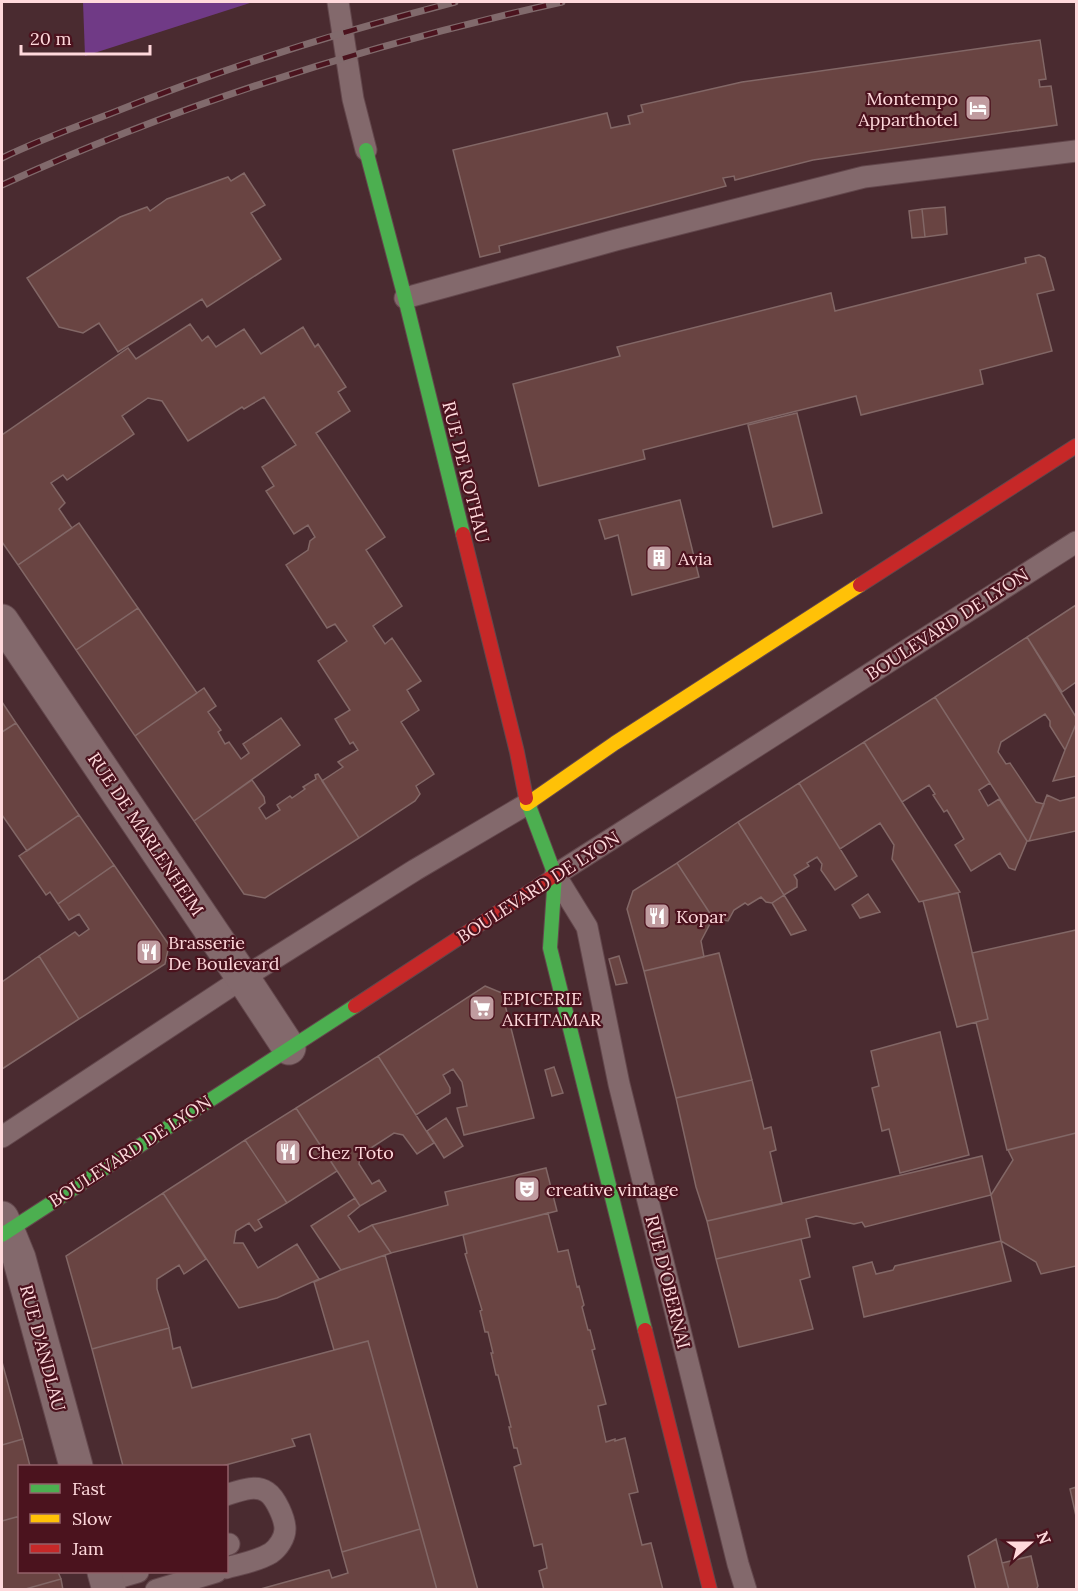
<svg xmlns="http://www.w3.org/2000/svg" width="1078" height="1591" font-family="Lora,serif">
  <rect width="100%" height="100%" fill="#4a2b30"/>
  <!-- green -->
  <path fill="#703a86" d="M83 2H253L85 56Z"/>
  <!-- building -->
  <path fill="#694442" stroke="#826766" stroke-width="1.5" d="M1040 40 1046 79 1039 80 1040 87 1051 86 1057 125 813 160 735 180 734 176 723 178 726 186 499 246 500 252 480 257 453 150 607 113 611 128 630 124 628 116 643 112 641 105 742 82Z
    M244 173 265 205 251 213 281 259 207 307 202 299 118 352 99 323 83 333 59 327 27 278 120 217 147 207 150 211 167 199 228 177 231 181Z
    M945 207 947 234 925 237 922 209Z
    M922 209 925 237 912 238 909 211Z
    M1039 255 1045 258 1054 290 1037 294 1052 351 980 370 983 384 861 415 856 396 643 450 645 459 539 486 513 384 620 356 617 347 831 293 835 311 1026 263 1025 258Z
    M190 324 202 341 208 336 216 347 244 329 261 354 303 327 315 347 318 344 346 387 338 392 350 411 316 433 385 537 366 550 402 606 373 626 385 644 392 638 421 681 407 690 419 710 401 722 434 774 416 786 420 794 415 801 359 838 322 781 343 767 338 762 358 750 353 742 350 744 335 719 350 710 318 661 347 641 335 624 327 628 286 565 308 550 310 541 315 537 308 525 294 534 266 491 274 486 262 467 296 445 264 397 244 409 242 407 188 441 162 401 148 398 122 416 134 434 67 480 63 475 51 483 65 503 59 509 72 528 18 565 2 542V435L128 348 136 359Z
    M797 413 822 513 773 527 748 425Z
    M680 500 699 577 632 595 618 535 605 539 599 520Z
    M79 523 138 608 76 650 18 565Z
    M1076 605V682L1062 692 1027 637Z
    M138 608 197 693 135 736 76 650Z
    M1027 637 1076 717V724L1065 750 1050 726V721L1045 714 1001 742 998 752 1006 764 1010 763 1036 802 1044 804 1029 841H1027L935 697Z
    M204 688 216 706 208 712 221 730 218 732 225 744 229 742 241 759 249 753 243 744 281 718 300 745 194 821 135 736Z
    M935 697 990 783 979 790 988 806 999 799 1027 841 1015 870 1009 868 1000 853 971 871 955 845 964 839 947 810 944 812 933 795 935 794 929 785 902 802 864 742Z
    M2 702 16 723 2 732Z
    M16 723 79 815 27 851 2 815V732Z
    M1076 724V776L1053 781 1065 750Z
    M864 742 902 802 960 892 919 902 892 859 894 845 880 823 840 849 799 783Z
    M318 774 359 838 265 898 244 894 194 821 252 780 264 797 265 803 259 808 266 819 280 810 277 805 290 796 292 798 305 789 303 787 316 779 315 775Z
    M799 783 857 876 835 890 821 870 822 864 817 857 807 863 809 866 794 875 797 880V887L784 895 738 822Z
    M1047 795 1060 801 1076 797V831L1029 841Z
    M79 815 114 865 58 904 50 892 46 895 19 856Z
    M738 822 784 895 772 903 766 902 761 897 748 905 745 903 734 910 728 921 713 918 677 863Z
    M677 863 713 918 701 941 704 957 644 971 627 909 633 891Z
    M114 865 169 945 165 964 79 1019 39 956 75 932 79 936 89 929 79 914 69 920 58 904Z
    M958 893 988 1019 957 1027 923 901Z
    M868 894 880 912 860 918 852 905Z
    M784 895 806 930 791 935 772 903Z
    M1076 930V1133L1007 1150 976 1022 988 1019 972 953Z
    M719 953 752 1080 676 1098 644 971Z
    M39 956 79 1019 2 1069V982Z
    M619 956 627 983 616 985 609 959Z
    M485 986 502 993 534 1118 464 1135 457 1108 467 1106 462 1082 453 1069 443 1075 450 1088V1093L416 1115 378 1056Z
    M940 1032 969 1155 900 1173 889 1129 882 1131 877 1109 872 1088 879 1086 871 1051Z
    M378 1056 434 1143 417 1154 403 1135 394 1133 360 1155 359 1164 372 1184 379 1180 386 1191 360 1206 296 1108Z
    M554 1067 563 1093 552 1096 545 1070Z
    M752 1080 764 1129 771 1127 776 1150 770 1152 782 1204 707 1221 696 1187 676 1098Z
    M296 1108 337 1171 287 1203 245 1140Z
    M446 1118 463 1146 444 1158 427 1131Z
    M1076 1133V1266L1041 1274 1036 1262 1001 1241 991 1195 1013 1160 1008 1150Z
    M245 1140 287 1203 258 1220 262 1227 255 1231 249 1223 236 1231 234 1243H243L258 1268 297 1244 319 1279 277 1298 239 1308 163 1193Z
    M982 1156 991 1195 865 1227 862 1222 854 1224 816 1216 806 1219 810 1237 716 1259 707 1221Z
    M546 1168 557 1211 391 1253 372 1225 448 1205 445 1192Z
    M163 1193 206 1259 184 1274 179 1265 157 1279V1289L169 1328 92 1349 66 1256Z
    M355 1198 360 1206 348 1216 359 1232 372 1225 391 1253 341 1270 311 1226Z
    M548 1213 558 1252 568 1250 577 1287 579 1286 584 1305 582 1307 588 1330H590L595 1349 592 1350 606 1404 598 1406 606 1442 615 1439V1441L625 1438 638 1492 629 1494 642 1545 651 1543 663 1590H544L539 1571 547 1568 542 1544 534 1546 514 1467 521 1464 517 1448H514L509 1427H511L498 1375H496L491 1353H493L488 1332H485L480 1311 482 1310 465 1254 467 1253 463 1235Z
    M801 1239 810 1277 800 1280 813 1329 739 1347 716 1259Z
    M1001 1241 1011 1281 864 1317 853 1267 872 1262 876 1274 893 1270 895 1266Z
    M385 1255 478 1590H437L368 1341 334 1350 314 1282 341 1270Z
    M169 1328 173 1349 180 1347 192 1388 368 1341 420 1529 342 1552 310 1434 292 1439 295 1446 222 1466H123L92 1349Z
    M2 1362 23 1439 2 1445Z
    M23 1439 30 1466H20V1516L2 1521V1445Z
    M1076 1487V1516L1070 1489Z
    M20 1516V1572H58L61 1579 22 1590H2V1521Z
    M420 1529 437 1590H257L329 1570 332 1578 348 1573 342 1552Z
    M996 1539 1009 1590H976L968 1556Z
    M1031 1556 1038 1586 1036 1590H1009L1002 1563Z
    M61 1579 63 1590H22Z"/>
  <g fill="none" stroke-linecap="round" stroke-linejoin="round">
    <!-- lane casing -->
    <g stroke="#63474c" stroke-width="23">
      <path id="lane" d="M338 2 353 99 366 150
        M405 298 616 240 864 177 1076 151
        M2 1137 243 978 415 870 527 804
        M226 1495C239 1491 255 1484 267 1492 276 1498 285 1519 285 1529 285 1538 278 1548 271 1553 258 1561 241 1564 226 1568
        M226 1545 229 1544
        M107 1581 138 1572
        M156 1590 216 1572
        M746 1590 738 1564 619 1084 587 927 555 875 1076 542"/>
    </g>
    <!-- street casing -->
    <g stroke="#63474c" stroke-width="35">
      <path id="street" d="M2 621 243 978 289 1048
        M2 1218 8 1231 19 1258 76 1466
        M104 1572 109 1590"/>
    </g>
    <!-- fast casing -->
    <g stroke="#63474c" stroke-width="16">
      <path id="fast" d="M366 150 405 298 463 534
        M526 798 555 875 550 948 645 1330
        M2 1235 355 1006"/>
    </g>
    <!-- slow casing -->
    <g stroke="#63474c" stroke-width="16">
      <path id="slow" d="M527 804 615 743 860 585"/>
    </g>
    <!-- jam casing -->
    <g stroke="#63474c" stroke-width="16">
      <path id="jam" d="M463 534 517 752 526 798
        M860 585 1076 446
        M355 1006 555 875
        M645 1330 710 1590"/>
    </g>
    <!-- lane -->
    <use href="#lane" stroke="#83696c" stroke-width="21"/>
    <!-- street -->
    <use href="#street" stroke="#83696c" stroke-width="33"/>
    <!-- fast -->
    <use href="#fast" stroke="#4caf50" stroke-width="14"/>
    <!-- slow -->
    <use href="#slow" stroke="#ffc107" stroke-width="14"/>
    <!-- jam -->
    <use href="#jam" stroke="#c62828" stroke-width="14"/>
    <!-- rail casing -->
    <g stroke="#816a6c" stroke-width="7">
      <path id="rail" d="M2 158C37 141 75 127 112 113 224 68 338 32 455 2
        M2 185C179 104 371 44 562 2"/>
    </g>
    <!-- rail -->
    <use href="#rail" stroke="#4b131e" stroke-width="4.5" stroke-dasharray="14" stroke-linecap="butt"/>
  </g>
  <!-- icons -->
  <defs>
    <g id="hotel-square" transform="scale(1.35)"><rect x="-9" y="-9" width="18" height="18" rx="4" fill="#c09ca0" stroke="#4b131e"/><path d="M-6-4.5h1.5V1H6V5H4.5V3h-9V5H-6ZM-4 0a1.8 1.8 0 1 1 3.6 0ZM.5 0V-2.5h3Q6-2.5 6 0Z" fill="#fff"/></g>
    <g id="building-square" transform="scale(1.35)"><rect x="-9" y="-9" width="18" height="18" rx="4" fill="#c09ca0" stroke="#4b131e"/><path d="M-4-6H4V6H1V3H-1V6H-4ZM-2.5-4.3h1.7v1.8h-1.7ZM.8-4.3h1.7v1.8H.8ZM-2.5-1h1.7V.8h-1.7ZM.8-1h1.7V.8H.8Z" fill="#fff"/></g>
    <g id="restaurant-square" transform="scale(1.35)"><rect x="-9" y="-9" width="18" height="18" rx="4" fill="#c09ca0" stroke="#4b131e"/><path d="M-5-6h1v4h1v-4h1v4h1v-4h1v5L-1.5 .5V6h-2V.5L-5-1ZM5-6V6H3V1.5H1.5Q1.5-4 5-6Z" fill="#fff"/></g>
    <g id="supermarket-square" transform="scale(1.35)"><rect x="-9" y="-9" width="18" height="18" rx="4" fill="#c09ca0" stroke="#4b131e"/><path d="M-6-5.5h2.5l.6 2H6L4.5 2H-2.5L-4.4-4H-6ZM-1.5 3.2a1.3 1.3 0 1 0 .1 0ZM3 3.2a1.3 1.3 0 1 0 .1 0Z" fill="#fff"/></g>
    <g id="theatre-square" transform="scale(1.35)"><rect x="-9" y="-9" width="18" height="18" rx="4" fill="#c09ca0" stroke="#4b131e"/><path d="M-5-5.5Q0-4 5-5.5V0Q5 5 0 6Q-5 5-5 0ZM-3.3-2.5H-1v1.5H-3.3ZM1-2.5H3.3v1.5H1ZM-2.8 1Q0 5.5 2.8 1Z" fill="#fff"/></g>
  </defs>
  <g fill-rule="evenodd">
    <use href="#hotel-square" x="978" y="108"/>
    <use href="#building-square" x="659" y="558"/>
    <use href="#restaurant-square" x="657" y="916"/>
    <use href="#restaurant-square" x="149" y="952"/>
    <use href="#supermarket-square" x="482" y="1008"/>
    <use href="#restaurant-square" x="288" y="1152"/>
    <use href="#theatre-square" x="527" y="1189"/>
  </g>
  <g text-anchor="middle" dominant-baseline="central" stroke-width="4.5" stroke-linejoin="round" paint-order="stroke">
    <!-- poi labels -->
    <g font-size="18" fill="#ffd9dc" stroke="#4b131e" text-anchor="start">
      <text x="958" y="98" text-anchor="end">Montempo<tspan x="958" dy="21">Apparthotel</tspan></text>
      <text x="678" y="558">Avia</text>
      <text x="676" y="916">Kopar</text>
      <text x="168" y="942">Brasserie<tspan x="168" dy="21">De Boulevard</tspan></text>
      <text x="502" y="998">EPICERIE<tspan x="502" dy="21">AKHTAMAR</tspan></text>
      <text x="308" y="1152">Chez Toto</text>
      <text x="546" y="1189">creative vintage</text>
    </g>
    <!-- street labels -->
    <g font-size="18" fill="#ffd9dc" stroke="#4b131e">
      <text transform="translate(466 472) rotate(76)">RUE DE ROTHAU</text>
      <text transform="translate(947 624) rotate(-33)">BOULEVARD DE LYON</text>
      <text transform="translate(146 834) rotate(56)">RUE DE MARLENHEIM</text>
      <text transform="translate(538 887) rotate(-33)">BOULEVARD DE LYON</text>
      <text transform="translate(130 1151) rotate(-33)">BOULEVARD DE LYON</text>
      <text transform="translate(668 1282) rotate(76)">RUE D'OBERNAI</text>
      <text transform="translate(43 1348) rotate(75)">RUE D'ANDLAU</text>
    </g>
  </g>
  <!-- border -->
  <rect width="1078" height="1591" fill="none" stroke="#ffd9dc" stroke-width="6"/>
  <!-- legend -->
  <rect x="18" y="1465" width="210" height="108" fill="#4b131e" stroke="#93626a" stroke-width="1.5"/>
  <rect x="30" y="1484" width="30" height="9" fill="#4caf50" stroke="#93626a" stroke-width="1.5"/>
  <text x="72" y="1495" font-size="18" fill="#ffd9dc">Fast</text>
  <rect x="30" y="1514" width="30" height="9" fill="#ffc107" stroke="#93626a" stroke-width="1.5"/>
  <text x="72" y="1525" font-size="18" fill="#ffd9dc">Slow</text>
  <rect x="30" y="1544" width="30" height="9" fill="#c62828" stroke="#93626a" stroke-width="1.5"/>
  <text x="72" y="1555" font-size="18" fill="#ffd9dc">Jam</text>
  <!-- north arrow -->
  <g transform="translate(1030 1543) rotate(69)" stroke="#4b131e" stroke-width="4.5" paint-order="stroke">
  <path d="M0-4.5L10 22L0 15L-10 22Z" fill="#ffd9dc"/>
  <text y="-9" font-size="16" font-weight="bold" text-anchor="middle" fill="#ffd9dc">N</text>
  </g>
  <!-- scale -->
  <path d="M21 45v9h129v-9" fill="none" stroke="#ffd9dc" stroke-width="3"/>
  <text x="30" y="45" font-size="18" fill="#ffd9dc" stroke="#4b131e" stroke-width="4.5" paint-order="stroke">20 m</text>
</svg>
